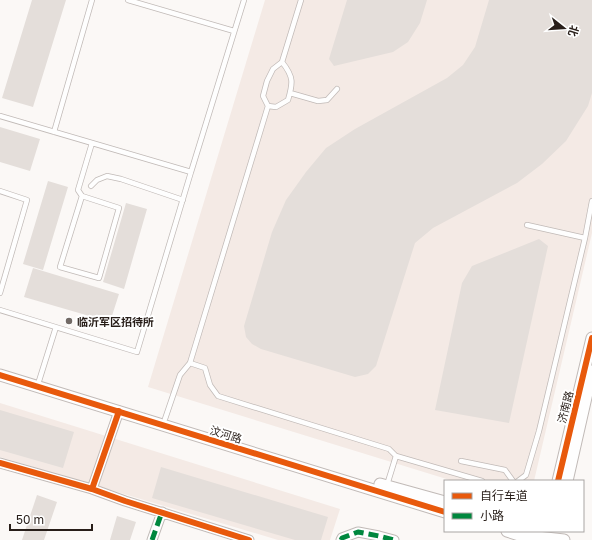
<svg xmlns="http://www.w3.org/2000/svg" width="592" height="540" font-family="'Golos Text','Noto Sans SC',sans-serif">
  <rect width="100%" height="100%" fill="#fbf8f6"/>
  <!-- built -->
  <path fill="#f4eae5" d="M265 0H592V233L534 481H453L148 387Z
    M0 403 340 509 330 540H278L0 457Z"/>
  <!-- building -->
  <path fill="#e4deda" d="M32 0H66L33 107 2 98Z
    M347 0H427L420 23 408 42 393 52 334 66 329 59Z
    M489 0H592V93L588 106 566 141 542 164 517 183 433 228 415 243 376 366 368 374 355 377 261 349 252 344 246 337 244 326 272 232 286 200 306 172 326 148 355 129 447 78 463 65 475 47Z
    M0 127 40 139 30 171 0 162Z
    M48 181 68 187 43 270 23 264Z
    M126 203 147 209 124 289 103 282Z
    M539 239 548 246 509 423 435 410 462 283 472 266Z
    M33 268 119 294 110 322 24 297Z
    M0 410 74 432 63 468 0 450Z
    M161 467 328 517 321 540H295L152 498Z
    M37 495 57 502 44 540H22Z
    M117 516 136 522 130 540H110Z"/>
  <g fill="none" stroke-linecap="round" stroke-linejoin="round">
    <!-- service casing -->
    <g stroke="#c1bab7" stroke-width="6">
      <path id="service" d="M128 0 234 31
        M290 93 318 101 327 100 337 89
        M268 106 276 107 288 100C293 83 294 77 282 62
        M0 116 191 172 244 0
        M54 132 92 0
        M91 186 97 180 107 176 121 179 183 200
        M0 191 27 200 0 293
        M82 196 60 267 99 278 119 208 82 196 78 190 92 143
        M527 225 585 238 592 201
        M0 310 137 352 191 172
        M190 363 205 368 210 385 218 396 389 449 396 456
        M39 381 56 327
        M165 419 180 375 190 363 268 106 263 96 267 81 273 69 282 62 301 0
        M461 461 505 470 513 481
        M518 481 526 475 539 431 585 238
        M387 485 396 456 482 481"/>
    </g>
    <!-- minor casing -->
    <g stroke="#c1bab7" stroke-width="11">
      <path id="minor" d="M0 463 92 489 119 411
        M92 489 125 501 249 540
        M152 540 162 512
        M341 540 342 538 358 532 379 536 394 540"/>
    </g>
    <!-- tertiary casing -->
    <g stroke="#c1bab7" stroke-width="13">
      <path id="tertiary" d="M0 375 445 512
        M558 481 592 338
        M567 481 592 371
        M380 484 445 502
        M507 531 519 535 564 540"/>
    </g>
    <!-- service -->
    <use href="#service" stroke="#fefefe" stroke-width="4.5"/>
    <!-- minor -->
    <use href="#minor" stroke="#fefefe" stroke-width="9"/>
    <!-- tertiary -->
    <use href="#tertiary" stroke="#fefefe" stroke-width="11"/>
    <!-- quiet -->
    <path stroke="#00873e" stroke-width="5" stroke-dasharray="10 5" stroke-linecap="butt" d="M152 540 162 512
      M341 540 342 538 358 532 379 536 394 540"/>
    <!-- cycleway casing -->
    <g stroke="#fff" stroke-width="8">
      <path id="cycleway" d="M0 375 445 512
        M0 463 92 489 119 411
        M558 481 592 338
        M92 489 125 501 249 540"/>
    </g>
    <!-- cycleway -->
    <use href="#cycleway" stroke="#e8590c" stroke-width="6"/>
  </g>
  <!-- markers -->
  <circle fill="#726a66" stroke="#fff" stroke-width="1.5" cx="69" cy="321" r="4"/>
  <g text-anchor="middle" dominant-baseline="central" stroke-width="4" stroke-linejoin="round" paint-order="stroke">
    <!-- poi labels -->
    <g font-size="11" font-weight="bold" fill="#281e19" stroke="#fff" text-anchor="start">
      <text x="77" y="321">临沂军区招待所</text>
    </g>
    <!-- street labels -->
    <g font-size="11" fill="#281e19" stroke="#fff">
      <text transform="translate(565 407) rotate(-76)">济南路</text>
      <text transform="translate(226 434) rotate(17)">汶河路</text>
    </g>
  </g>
  <!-- legend -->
  <rect x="444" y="480" width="140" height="52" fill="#ffffff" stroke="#a9a5a3"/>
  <rect x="452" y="493" width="20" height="6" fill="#e8590c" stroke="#a9a5a3"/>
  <text x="480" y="500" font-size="12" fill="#281e19">自行车道</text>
  <rect x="452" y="513" width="20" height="6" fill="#00873e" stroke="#a9a5a3"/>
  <text x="480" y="520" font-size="12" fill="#281e19">小路</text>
  <!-- north arrow -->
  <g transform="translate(564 28) rotate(107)" stroke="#ffffff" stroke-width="3" paint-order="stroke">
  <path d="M0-3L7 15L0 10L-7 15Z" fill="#281e19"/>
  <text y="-6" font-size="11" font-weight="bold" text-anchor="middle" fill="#281e19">北</text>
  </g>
  <!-- scale -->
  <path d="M10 524v6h82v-6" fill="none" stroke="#281e19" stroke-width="2"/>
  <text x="16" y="524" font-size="12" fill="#281e19" stroke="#ffffff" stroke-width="3" paint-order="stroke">50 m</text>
</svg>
